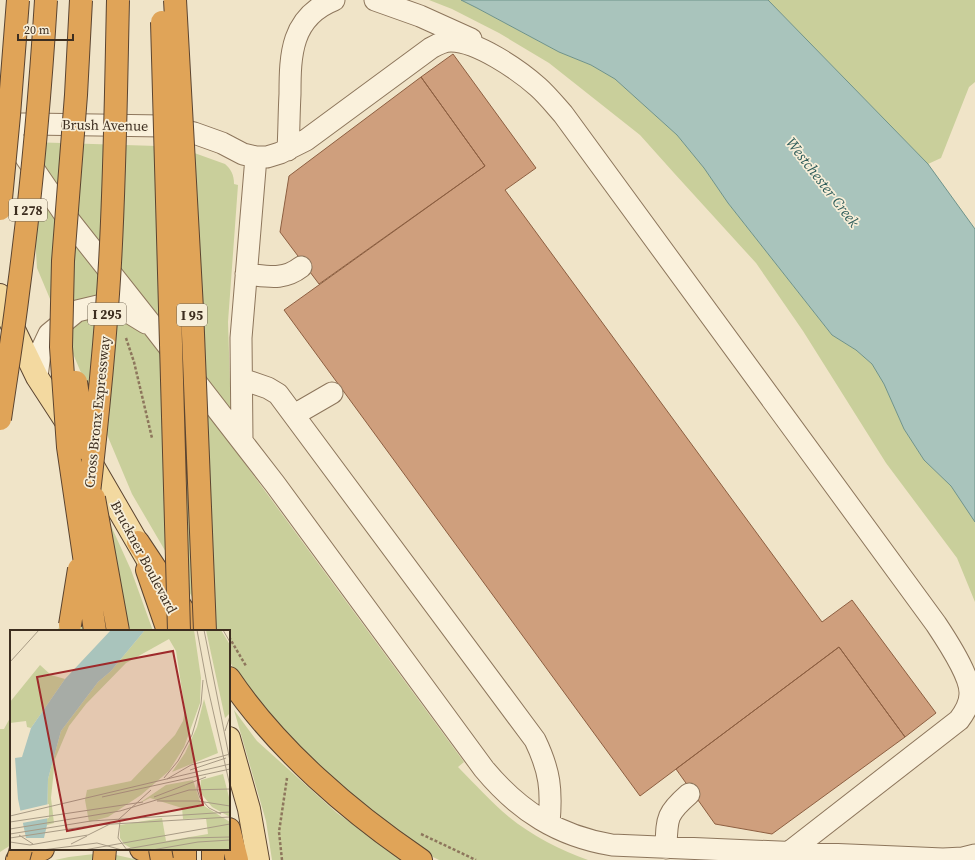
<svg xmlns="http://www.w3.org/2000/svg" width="975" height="860" font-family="'Source Serif 4',serif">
  <rect width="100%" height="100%" fill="#f0e4c8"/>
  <!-- green -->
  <path fill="#c9cf9b" d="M429 0H461L477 8 559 52 591 65 615 79 677 135 704 168 728 203 832 335 856 350 872 364 884 384 904 429 924 460 951 486 975 522V602L957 558 886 463 803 331 756 263 674 173 640 135 549 63 499 33 452 9Z
    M768 0H975V82L969 87 941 158 928 164Z
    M29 142 157 146 186 150 225 164C231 169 234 175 234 184L238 185 228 322 232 446 464 762 458 767C475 784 491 802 509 817 531 835 562 851 588 860H439L433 857 374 815 326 773 245 689 229 660V631H212L132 494 37 268Z
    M84 466 131 570 153 631H57L105 542Z
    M234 710 257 741 337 813 403 860H272L266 821Z
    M11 716V845L0 852V729H4Z
    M94 854 116 855 139 860H55L69 857Z"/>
  <!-- water -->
  <path fill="#a9c4bc" stroke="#6f938a" d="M461 0H768L928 164 975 229V522L951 486 924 460 904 429 884 384 872 364 856 350 832 335 728 203 704 168 677 135 615 79 591 65 559 52 477 8Z"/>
  <!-- building -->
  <path fill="#cf9f7d" stroke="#8d5f41" d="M453 54 536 168 505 190 822 622 852 600 936 713 905 737 839 647 640 796 284 310 485 166 421 77Z
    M421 77 485 166 319 284 280 232 289 176Z
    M839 647 905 737 772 834 715 824 676 769Z"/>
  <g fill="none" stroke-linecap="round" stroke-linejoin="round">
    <!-- minor casing -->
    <g stroke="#8d765c" stroke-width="23">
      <path id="minor" d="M375 0 420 16 471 39
        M0 124H31L163 126 194 133 222 143 243 154 256 157H267L280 153 306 140 431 48C438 44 444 41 451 41 477 41 519 70 538 87 547 95 555 105 563 114L936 624C946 639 971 677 970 694 970 704 965 712 959 720L788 853
        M3 124 65 215 155 329 275 484 484 769C519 811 558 836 612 845L943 859 963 858 975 855
        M288 150C289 131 289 112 290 94 290 55 291 17 334 0
        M246 274C267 276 283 281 301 267
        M37 377 40 353 49 334 77 311 98 306 114 307 128 312 146 323
        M242 379 268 388 278 394 535 740C550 771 552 790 549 824
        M294 415 332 393
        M242 441 241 338 256 157
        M666 848C667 818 666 814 689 794"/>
    </g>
    <!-- major casing -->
    <g stroke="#5b4430" stroke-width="24">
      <path id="major" d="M0 295 8 317 37 377 78 440 147 559
        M229 738 249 809 258 860"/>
    </g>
    <!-- highway casing -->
    <g stroke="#5b4430" stroke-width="24">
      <path id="highway" d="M138 542 197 631
        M147 570 168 631
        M229 678C277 749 350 812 421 860
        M229 829 237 860
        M141 849 170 860
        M185 849V860
        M213 849V860
        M17 860 43 849
        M104 860 105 849"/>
    </g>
    <!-- path -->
    <path stroke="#8d765c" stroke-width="2.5" stroke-dasharray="3 2" stroke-linecap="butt" d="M126 338 134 362 152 438
      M229 637 246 666
      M421 834 476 860
      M282 860 279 832 287 778"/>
    <!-- minor -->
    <use href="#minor" stroke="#faf1dc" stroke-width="21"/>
    <!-- major -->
    <use href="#major" stroke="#f3d9a0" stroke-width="22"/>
    <!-- highway -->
    <use href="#highway" stroke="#e0a458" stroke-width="22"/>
    <!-- highway-bridge casing -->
    <g stroke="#5b4430" stroke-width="24" stroke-linecap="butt">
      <path id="highway-bridge" d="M81 0 76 95 63 261 61 347 68 447 95 631
        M175 0 192 309 205 631
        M162 22 179 631
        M0 209 9 115 18 0
        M76 382 86 449
        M0 419C6 377 13 335 18 293 31 196 40 98 46 0
        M94 498 118 631
        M86 519C96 434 105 349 110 263 115 175 116 88 118 0
        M70 625 79 569
        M160 849 162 860
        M18 860 21 849"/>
    </g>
    <!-- highway-bridge -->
    <use href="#highway-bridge" stroke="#e0a458" stroke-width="22"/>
  </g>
  <g text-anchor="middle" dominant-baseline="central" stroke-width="3.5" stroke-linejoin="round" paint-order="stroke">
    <!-- shield labels -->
    <g fill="#f7eed8" stroke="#756857" stroke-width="1">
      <rect x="9" y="199" width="38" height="22" rx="3"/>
      <rect x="88" y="303" width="38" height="22" rx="3"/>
      <rect x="177" y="304" width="30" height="22" rx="3"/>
    </g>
    <g font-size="13" font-weight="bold" fill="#3d2e20">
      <text x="28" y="210">I 278</text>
      <text x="107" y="314">I 295</text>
      <text x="192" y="315">I 95</text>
    </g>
    <!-- street labels -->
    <g font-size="14" fill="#3d2e20" stroke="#f7eed8">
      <text transform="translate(105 125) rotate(1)">Brush Avenue</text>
      <text transform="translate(97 412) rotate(-84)">Cross Bronx Expressway</text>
      <text transform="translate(144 557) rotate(62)">Bruckner Boulevard</text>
    </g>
    <!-- water labels -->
    <g font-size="15" font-style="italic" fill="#2f5d5a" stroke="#f7eed8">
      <text transform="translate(823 182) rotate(52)">Westchester Creek</text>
    </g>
  </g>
  <!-- overview -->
  <g transform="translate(10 630)">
    <rect width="220" height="220" fill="#f0e4c8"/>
    <path d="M135 0H184L191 48 190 73 174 117 159 141 131 165 98 187 79 192 75 170 77 160 121 151 165 105 173 91 175 80 166 21 159 9 116 33 76 74 59 96 45 129 41 168 44 193 37 195 38 149 51 101 88 52 101 41ZM196 0H211L220 15V83L215 88ZM30 35 41 45 55 49 21 98 17 97 16 91 0 93V72ZM194 69 208 123 162 142 175 123 187 97ZM213 144 220 171V187L202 177 190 162 191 150ZM183 150 191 174 220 192V220H124L114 214 110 208V195L152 188 156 211 198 204 196 188 173 189 172 178 140 168 128 174 156 155Z" fill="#c9cf9b"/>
    <path d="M101 0H135L101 41 88 52 51 101 38 149 37 195 34 208H16L8 169 5 128 12 127 21 98 55 49Z" fill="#a9c4bc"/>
    <path d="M39 174V188L12 193 9 181Z" fill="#f0e4c8"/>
    <path fill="none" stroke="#a89b85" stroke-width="1" d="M187 0 197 54 220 156M194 0 220 131M213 0 220 12M0 32 29 0M215 101 220 86M180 140 216 128M188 147 187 159 190 168 199 178 211 184M154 148 168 131 182 105 191 74 193 50M157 149 181 135 220 124M92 167 220 139M144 167 196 147M147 171H188L220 176M0 186 220 134M108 190 141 160M0 192 133 172M110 192 108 208 117 220M0 199 110 181 179 160 220 159M0 204 81 191 220 182M9 205 23 214M0 208 86 195 220 187M0 212 20 215 48 210 78 205 100 194M61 214 77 206M32 220 87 213 112 220M74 220 220 194M111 220 179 208 220 207M142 220 188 212 220 210"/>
    <path fill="#9e2a2b" fill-opacity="0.15" stroke="#9e2a2b" stroke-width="2" d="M163 21 193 175 57 201 27 47Z"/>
    <rect width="220" height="220" fill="none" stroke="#3d2e20" stroke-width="2"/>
  </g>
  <!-- scale -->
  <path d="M18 34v6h55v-6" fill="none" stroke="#3d2e20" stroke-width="2"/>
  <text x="24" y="34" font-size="12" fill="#3d2e20" stroke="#f7eed8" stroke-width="3" paint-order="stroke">20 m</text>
</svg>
